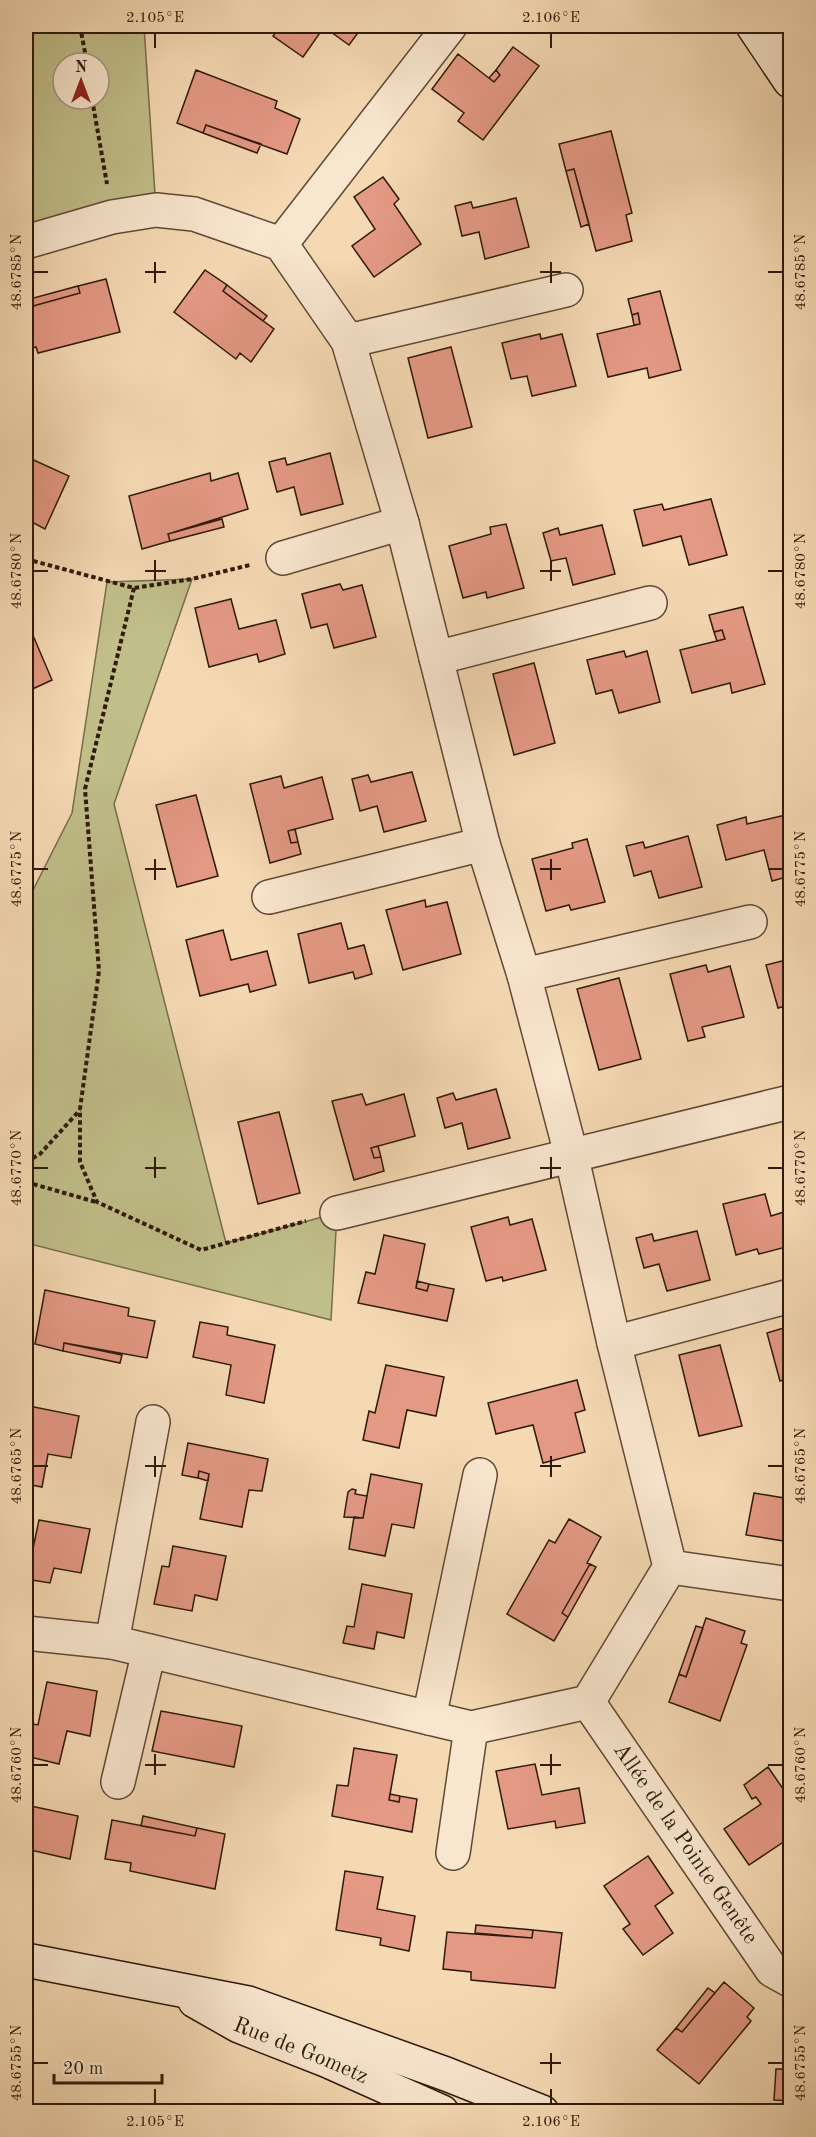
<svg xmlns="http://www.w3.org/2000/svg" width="816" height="2137" font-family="'Old Standard TT',serif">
  <rect width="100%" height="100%" fill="#f5d9b3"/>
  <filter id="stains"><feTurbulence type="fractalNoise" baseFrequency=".00333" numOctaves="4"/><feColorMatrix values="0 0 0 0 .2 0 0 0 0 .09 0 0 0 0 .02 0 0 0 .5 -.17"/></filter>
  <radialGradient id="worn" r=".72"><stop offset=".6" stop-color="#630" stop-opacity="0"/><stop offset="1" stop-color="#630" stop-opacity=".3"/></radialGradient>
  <!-- green -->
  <path fill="#c0be89" stroke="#786c49" stroke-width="1.5" fill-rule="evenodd" d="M26 26H144L156 210 26 226ZM63 63H99V99H63Z
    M192 579 114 804 226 1243 337 1213 331 1320 26 1243V904L72 813 107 582Z"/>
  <!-- building -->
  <path fill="#e49984" stroke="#2f1909" stroke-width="1.5" d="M281 26H363L349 45 324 27 303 57 273 36Z
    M513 47 539 66 483 140 458 121 464 113 432 89 458 54 494 82 500 75 496 70Z
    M196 70 277 101 275 108 300 119 287 154 206 125 203 133 177 123Z
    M496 70 500 75 494 82 489 78Z
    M206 125 261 144 257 153 203 133Z
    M611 131 632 213 626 215 632 241 596 251 574 169 566 171 559 144Z
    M574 169 589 224 581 227 566 171Z
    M383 177 399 199 394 204 421 244 374 277 352 246 375 229 354 197Z
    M516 198 529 247 485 259 479 232 462 236 455 206 471 202 473 208Z
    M205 270 227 285 223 291 274 329 251 362 240 353 236 359 174 312Z
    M106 279 120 332 38 353 36 347 26 350V308L80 293 78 286Z
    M227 285 267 316 263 321 223 291Z
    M78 286 80 293 26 308V300Z
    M660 291 681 370 649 378 647 368 608 377 597 334 640 324 638 313 632 315 628 299Z
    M638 313 640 324 634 325 632 315Z
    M540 334 541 339 562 334 576 386 532 396 527 376 511 379 502 343Z
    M451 347 472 427 428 438 408 358Z
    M26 446 30 448 27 457 69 476 45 529 26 519Z
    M330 453 343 504 301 515 294 487 277 492 269 462 285 458 287 465Z
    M210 473 211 481 238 473 248 509 168 534 170 541 142 549 129 496Z
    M711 499 727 555 689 565 681 536 643 546 634 510 662 504 664 510Z
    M222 519 224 527 170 541 168 534Z
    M506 524 524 588 487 598 486 592 463 598 449 546 491 534 490 527Z
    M602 525 615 574 573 585 566 558 551 561 543 533 558 528 560 535Z
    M340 584 343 590 362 585 376 637 334 648 327 624 311 628 302 594Z
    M231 599 239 629 276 620 285 654 259 662 257 654 209 667 195 608Z
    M743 607 765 684 732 693 730 683 692 693 680 650 725 639 722 630 714 632 709 615Z
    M26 619 52 680 26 692Z
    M722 630 725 639 717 641 714 632Z
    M624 651 626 657 647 651 660 702 619 713 612 690 596 694 587 660Z
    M534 663 555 743 514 755 493 674Z
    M412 772 426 821 384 832 377 806 360 811 352 779 368 775 371 782Z
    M281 776 284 788 322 777 333 819 288 831 291 843 298 842 301 854 270 863 250 784Z
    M196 795 218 876 177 887 156 805Z
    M26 797 32 800 26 815Z
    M790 814V876L772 881 764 850 726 860 717 825 746 817 747 824Z
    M295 829 298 842 291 843 288 831Z
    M688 836 702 887 659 898 651 871 634 876 626 846 643 842 645 848Z
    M587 839 605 902 571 910 569 905 546 911 532 859 573 848 572 843Z
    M425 900 426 907 447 902 461 954 403 970 386 910Z
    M341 923 348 949 364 945 372 974 355 979 353 972 309 983 298 934Z
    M223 930 231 960 267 951 276 985 250 992 248 984 200 996 186 940Z
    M790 959V1005L778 1008 766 965Z
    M706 965 708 972 730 966 744 1017 702 1027 705 1037 688 1041 670 974Z
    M619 978 641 1059 599 1070 577 989Z
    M496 1089 510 1138 468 1149 462 1123 445 1128 437 1098 453 1093 456 1100Z
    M362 1094 366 1105 404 1094 415 1136 371 1148 374 1158 381 1157 384 1171 354 1180 332 1101Z
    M279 1112 300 1193 258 1204 238 1122Z
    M378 1146 381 1157 374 1158 371 1148Z
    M765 1194 771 1216 787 1211 790 1227V1246L759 1254 757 1249 736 1255 723 1204Z
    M508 1217 510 1225 532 1219 546 1270 503 1281 502 1277 486 1281 471 1227Z
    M697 1231 710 1280 667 1291 659 1264 644 1268 636 1238 652 1234 654 1241Z
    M384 1235 425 1244 416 1288 427 1291 429 1284 454 1289 447 1321 358 1303 366 1272 375 1274Z
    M417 1281 429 1284 427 1291 416 1288Z
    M45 1290 129 1308 128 1316 155 1321 147 1358 64 1343 63 1351 35 1344Z
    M200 1322 228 1327 227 1335 275 1345 264 1403 226 1395 231 1365 193 1357Z
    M790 1326V1378L780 1381 767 1333Z
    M64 1343 122 1355 120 1363 63 1351Z
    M720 1345 742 1426 699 1436 679 1355Z
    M386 1365 444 1377 436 1416 407 1410 399 1448 363 1440 369 1411 375 1413Z
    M577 1380 585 1410 575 1413 585 1452 543 1463 533 1425 496 1434 488 1403Z
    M29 1406 79 1416 71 1458 48 1454 42 1487 26 1484V1426Z
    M188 1443 268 1459 262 1491 249 1490 242 1527 200 1519 209 1474 199 1471 198 1478 182 1475Z
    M199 1471 209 1474 208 1481 198 1478Z
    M371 1474 422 1484 414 1528 392 1524 385 1556 349 1549 354 1517 363 1518Z
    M352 1489 356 1490 355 1494 367 1496 363 1518 344 1517 348 1492Z
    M754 1493 790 1499V1542L746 1535Z
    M569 1519 601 1537 587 1563 590 1564 562 1613 568 1617 554 1641 507 1614 549 1540 555 1543Z
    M39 1520 90 1529 81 1573 54 1568 50 1583 26 1579V1562L30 1563Z
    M173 1546 226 1556 217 1600 195 1595 192 1611 154 1604 162 1566 169 1567Z
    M590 1564 596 1567 568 1617 562 1613Z
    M362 1584 412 1594 404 1638 377 1632 374 1649 343 1643 347 1626 354 1627Z
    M706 1618 745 1631 741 1643 747 1645 720 1721 669 1702 679 1674 686 1677Z
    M696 1626 703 1628 686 1677 679 1674Z
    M47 1682 97 1691 90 1736 67 1731 59 1764 26 1756 27 1723 38 1725Z
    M161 1711 242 1726 234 1767 152 1751Z
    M354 1748 397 1755 389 1800 399 1802 400 1796 417 1799 412 1832 332 1816 337 1785 348 1786Z
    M535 1764 542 1795 579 1788 585 1823 556 1828 555 1821 508 1829 496 1771Z
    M768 1767 790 1799V1851L789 1852 782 1843 749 1865 724 1829 761 1804 756 1797 752 1799 744 1785Z
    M390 1794 400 1796 399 1802 389 1800Z
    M26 1805 78 1816 70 1859 26 1849Z
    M143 1816 197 1828 195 1836 141 1826Z
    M112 1820 195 1836 197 1828 225 1834 215 1889 130 1871 131 1863 105 1859Z
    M648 1856 673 1893 655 1906 673 1933 643 1955 623 1929 630 1924 604 1886Z
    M345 1871 383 1877 377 1909 415 1916 409 1951 380 1945 381 1938 336 1930Z
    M476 1925 533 1930 532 1938 475 1933Z
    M533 1930 562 1933 555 1988 471 1980V1972L443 1969 447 1932 532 1938Z
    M724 1982 754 2008 747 2017 751 2021 699 2084 657 2050 676 2028 682 2032Z
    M708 1988 715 1993 682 2032 676 2028Z
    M789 2029 790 2101 774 2100 776 2069H786Z"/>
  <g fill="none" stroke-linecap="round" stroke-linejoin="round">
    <!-- street casing -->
    <g stroke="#604934" stroke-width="36">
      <g id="street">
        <path d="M26 242 112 217 156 210 194 214 281 244 348 341 402 523 483 844 524 975 571 1154 614 1343 670 1567 588 1702 471 1728 112 1642 26 1633"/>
        <path d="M281 244 450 26"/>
        <path d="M348 341 566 290"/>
        <path d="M283 558 402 523"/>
        <path d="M436 658 650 603"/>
        <path d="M269 897 483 844"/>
        <path d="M524 975 750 922"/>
        <path d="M337 1213 790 1102"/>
        <path d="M614 1343 790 1296"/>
        <path d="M670 1567 790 1584"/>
        <path d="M112 1642 153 1422"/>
        <path id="s1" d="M588 1702 772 1970 790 1980"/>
        <path d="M429 1718 480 1475"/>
        <path d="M118 1782 149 1651"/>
        <path d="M453 1853 471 1728"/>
      </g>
    </g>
    <!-- secondary casing -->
    <g stroke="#2f1909" stroke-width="36">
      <g id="secondary">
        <path d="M753 26 790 81"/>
        <path d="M786 26 790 29"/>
        <path d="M26 1960 248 2003 446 2074 542 2112"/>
        <path id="s2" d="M195 2001 239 2026 328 2061 442 2112"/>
      </g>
    </g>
    <!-- path -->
    <path stroke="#2f1909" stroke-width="4" stroke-dasharray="4.5 3" stroke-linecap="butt" d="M80 26 87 63
      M92 99 107 184
      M26 559 134 588 192 579 250 565
      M134 588 85 789 99 971 80 1109V1162L97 1202 201 1250 306 1221
      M26 1162 40 1154 80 1110
      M26 1182 96 1202"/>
    <!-- street -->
    <use href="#street" stroke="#f8e6ce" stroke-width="33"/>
    <!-- secondary -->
    <use href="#secondary" stroke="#f8e6ce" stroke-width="33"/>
  </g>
  <!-- ticks -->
  <path fill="none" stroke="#2f1909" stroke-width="2" d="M155 33V48M551 33V48M155 262V283M551 262V283M33 272H48M145 272H166M540 272H561M768 272H783M155 560V581M551 560V581M33 571H48M145 571H166M540 571H561M768 571H783M155 859V880M551 859V880M33 869H48M145 869H166M540 869H561M768 869H783M155 1157V1178M551 1157V1178M33 1168H48M145 1168H166M540 1168H561M768 1168H783M155 1456V1477M551 1456V1477M33 1466H48M145 1466H166M540 1466H561M768 1466H783M155 1754V1775M551 1754V1775M33 1765H48M145 1765H166M540 1765H561M768 1765H783M551 2053V2074M33 2063H48M540 2063H561M768 2063H783M155 2089V2104M551 2089V2104"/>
  <g text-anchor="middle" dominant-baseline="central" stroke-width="6" stroke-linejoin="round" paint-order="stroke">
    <!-- street labels -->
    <g font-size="22" fill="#2f1909" stroke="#f8e6ce">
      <text stroke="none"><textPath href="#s1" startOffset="172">Allée de la Pointe Genête</textPath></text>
      <text stroke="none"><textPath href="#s2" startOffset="117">Rue de Gometz</textPath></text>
    </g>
  </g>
  <!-- margin -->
  <rect width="816" height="2137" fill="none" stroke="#f5d9b3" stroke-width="66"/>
  <!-- north arrow -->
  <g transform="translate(81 81)"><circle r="28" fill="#f8e6ce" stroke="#a8947f" stroke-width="1.5"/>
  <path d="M0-4.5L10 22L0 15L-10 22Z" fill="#8f2418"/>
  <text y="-9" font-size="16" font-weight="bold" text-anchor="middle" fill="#2f1909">N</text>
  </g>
  <!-- scale -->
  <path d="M54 2074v9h108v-9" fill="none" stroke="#2f1909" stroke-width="3"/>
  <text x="63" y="2074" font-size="18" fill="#2f1909" stroke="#f8e6ce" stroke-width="4.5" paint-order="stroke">20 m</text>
  <rect x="33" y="33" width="750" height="2071" fill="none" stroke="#2f1909" stroke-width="2"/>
  <g font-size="15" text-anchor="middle" fill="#2f1909">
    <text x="155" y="22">2.105°E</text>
    <text x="551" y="22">2.106°E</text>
    <text transform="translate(16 272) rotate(-90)" y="5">48.6785°N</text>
    <text transform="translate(800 272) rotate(-90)" y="5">48.6785°N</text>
    <text transform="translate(16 571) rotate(-90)" y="5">48.6780°N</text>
    <text transform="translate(800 571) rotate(-90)" y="5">48.6780°N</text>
    <text transform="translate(16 869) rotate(-90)" y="5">48.6775°N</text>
    <text transform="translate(800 869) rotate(-90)" y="5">48.6775°N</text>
    <text transform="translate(16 1168) rotate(-90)" y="5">48.6770°N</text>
    <text transform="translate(800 1168) rotate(-90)" y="5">48.6770°N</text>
    <text transform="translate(16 1466) rotate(-90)" y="5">48.6765°N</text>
    <text transform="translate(800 1466) rotate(-90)" y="5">48.6765°N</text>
    <text transform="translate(16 1765) rotate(-90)" y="5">48.6760°N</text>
    <text transform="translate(800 1765) rotate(-90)" y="5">48.6760°N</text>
    <text transform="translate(16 2063) rotate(-90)" y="5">48.6755°N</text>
    <text transform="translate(800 2063) rotate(-90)" y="5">48.6755°N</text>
    <text x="155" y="2126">2.105°E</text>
    <text x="551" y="2126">2.106°E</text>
  </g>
  <rect width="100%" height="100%" filter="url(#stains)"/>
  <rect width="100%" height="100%" fill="url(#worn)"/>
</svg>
